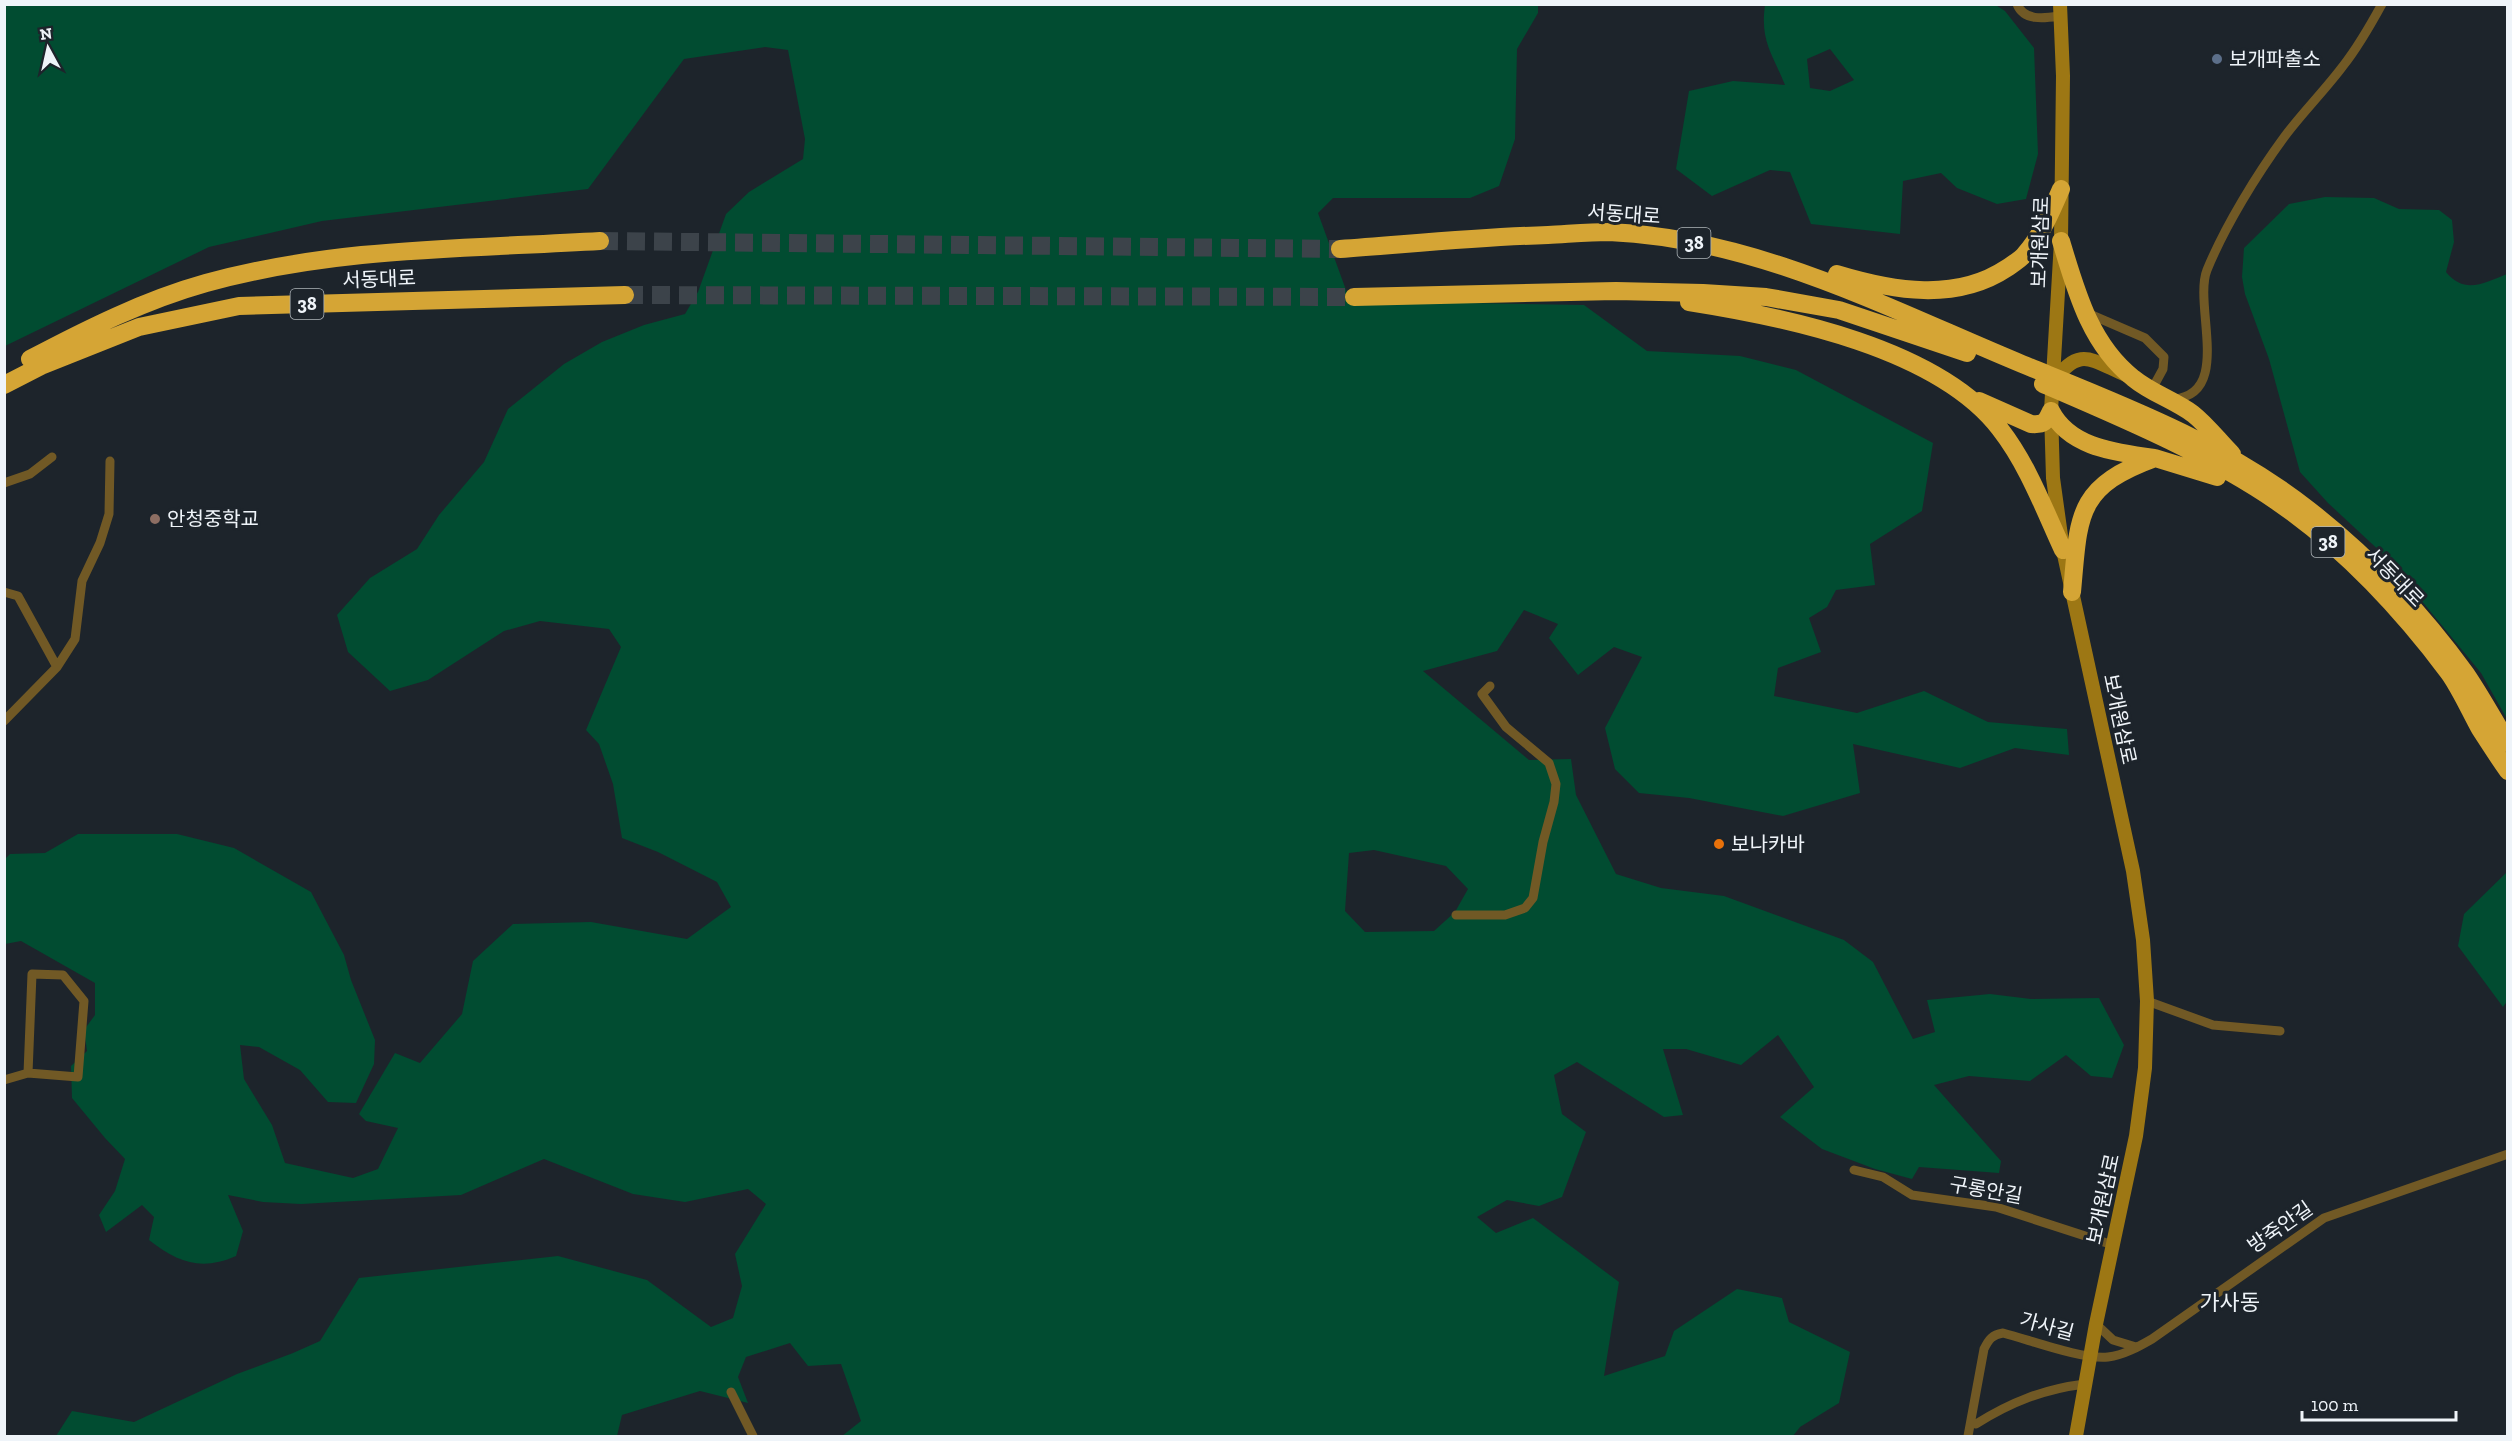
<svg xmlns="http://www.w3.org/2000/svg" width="2512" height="1441" font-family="'Zilla Slab','Noto Sans KR',serif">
  <rect width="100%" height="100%" fill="#1d242b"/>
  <!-- green -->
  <path fill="#014c31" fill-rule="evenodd" d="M5 5H1538V13L1517 49 1515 139 1499 186 1470 198H1333L1318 213 1350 301 1584 305 1647 351 1740 356 1796 370 1933 443 1922 511 1870 544 1875 585 1836 590 1827 607 1809 618 1821 652 1778 668 1774 696 1857 713 1924 691 1988 722 2067 729 2069 755 2015 748 1960 768 1853 744 1860 793 1783 816 1689 798 1639 793 1615 769 1605 728 1642 657 1614 647 1578 675 1549 638 1558 624 1524 610 1497 651 1423 671 1529 760 1571 759 1576 795 1616 874 1661 888 1724 896 1844 940 1873 962 1913 1039 1935 1032 1927 1000 1990 994 2031 999 2099 998 2124 1045 2112 1078 2091 1076 2066 1055 2030 1081 1969 1076 1934 1085 2001 1161 1999 1173 1919 1167 1912 1179 1875 1169 1822 1149 1780 1117 1814 1087 1778 1035 1741 1065 1686 1049H1663L1683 1115 1664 1117 1577 1062 1554 1075 1562 1114 1586 1132 1562 1197 1539 1206 1507 1200 1477 1217 1496 1233 1533 1218 1619 1282 1604 1376 1665 1356 1674 1331 1737 1289 1782 1298 1789 1322 1850 1352 1839 1403 1800 1427 1793 1436H842L861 1421 841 1364 808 1366 790 1343 746 1357 738 1377 748 1403 700 1391 622 1415 617 1436H56L72 1411 134 1422 237 1374 293 1353 320 1341 359 1278 558 1256 647 1280 711 1327 733 1318 742 1286 735 1254 766 1204 748 1189 685 1202 633 1194 544 1159 461 1195 301 1204 263 1202 228 1195 243 1231 236 1256C202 1271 178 1263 149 1240L154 1217 142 1205 106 1232 99 1215 115 1191 125 1159 105 1138 72 1098 71 1066 87 1051 84 1030 95 1015V983L21 941 5 944 4 860 10 854 45 853 78 834H177L234 848 311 892 344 955 351 980 375 1040 374 1064 356 1103 328 1102 300 1070 259 1047 240 1045 244 1079 272 1125 285 1163 353 1178 378 1169 398 1128 366 1121 359 1114 395 1053 420 1063 462 1014 473 961 513 924 591 922 687 939 731 907 717 882 658 852 622 838 613 784 599 744 586 730 621 647 609 629 540 621 504 631 428 680 390 691 348 652 337 615 370 578 417 549 439 515 484 462 508 409 564 364 602 342 644 325 685 314 698 292 726 214 749 192 803 159 805 139 788 50 765 47 684 59 588 189 322 221 209 247 5 346ZM1374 850 1446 866 1468 889 1455 912 1434 931 1365 932 1345 911 1349 853Z
    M1765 5 1994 4 2005 11 2034 48 2038 154 2026 199 1997 204 1957 188 1941 173 1903 181 1900 234 1811 224 1790 172 1770 170 1712 196 1676 169 1689 91 1733 81 1785 85C1772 53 1760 41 1765 5ZM1830 49 1854 80 1830 91 1810 88 1807 59Z
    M2325 197 2374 198 2399 209 2439 210 2452 220 2454 242 2446 272C2465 295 2484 283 2507 274V719L2481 673 2384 555 2328 503 2300 472 2269 359 2245 294 2242 277 2244 248 2289 204Z
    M2507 872 2508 1000 2503 1007 2458 946 2464 914Z"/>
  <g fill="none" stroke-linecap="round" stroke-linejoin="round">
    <!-- highway-tunnel -->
    <path stroke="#3c434a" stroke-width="18" stroke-dasharray="18 9" stroke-linecap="butt" d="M600 241 1340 249
      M625 295 1354 297"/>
    <!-- street -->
    <path stroke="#715925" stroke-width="9" d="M2017 4C2024 22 2046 18 2061 16
      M2087 313 2145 338 2164 357 2163 369 2151 391
      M2173 399C2233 395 2193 305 2207 270 2225 226 2257 174 2285 136 2303 112 2325 90 2343 66 2358 47 2370 26 2382 4
      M4 483 30 474 52 457
      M4 592 18 596 57 667
      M4 721 57 667 75 639 82 581 100 543 109 514 110 461
      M1456 915H1505L1525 908 1533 898 1543 842 1554 802 1556 784 1549 763 1506 727 1482 694 1490 686
      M2147 1001 2213 1025 2280 1031
      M4 1080 28 1073 78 1077 84 1001 63 975 32 974 28 1073
      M1854 1170 1883 1177 1912 1195 1996 1207 2113 1245
      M2096 1324 2113 1340 2136 1347
      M731 1392 753 1436
      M1976 1424C2011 1402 2044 1389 2085 1384
      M1968 1436 1984 1349C1989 1339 1992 1335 2003 1333 2030 1340 2083 1360 2108 1357 2124 1355 2138 1347 2152 1339L2324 1218 2508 1154"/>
    <!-- secondary -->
    <path stroke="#9d7714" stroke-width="14" d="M2060 4 2063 76 2061 241 2051 411 2053 478 2063 550 2133 871 2143 940 2147 1001 2145 1068 2136 1136 2096 1324 2076 1436
      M2052 383C2080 346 2089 359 2126 375"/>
    <!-- highway -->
    <path stroke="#d5a535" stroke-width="18" d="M2061 241C2076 291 2090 344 2133 378 2151 393 2174 400 2193 414 2207 425 2219 441 2232 454
      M1340 249C1410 244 1479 237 1548 235 1568 234 1589 232 1609 232 1756 238 1889 309 2022 364 2120 404 2224 443 2309 510 2369 557 2421 612 2466 674 2481 696 2494 720 2508 743
      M1837 274C1893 291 1956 302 2007 268 2013 264 2021 259 2025 254 2041 236 2052 210 2061 189
      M1354 297 1616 291 1703 293 1766 297 1839 310 1967 353
      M1689 302C1785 317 1938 348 2000 429 2028 465 2044 509 2063 550
      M30 359C87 329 145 300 206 283 337 247 466 249 600 241
      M2043 384C2122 418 2208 454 2279 503 2345 549 2401 609 2449 673 2461 690 2470 711 2480 729 2489 743 2498 757 2508 771
      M4 385 41 366 139 327 239 306 625 295
      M1979 401 2031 424C2044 425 2046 422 2051 411
      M2051 411C2070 448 2116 452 2154 458
      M2072 592C2079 516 2075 487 2155 458L2217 477"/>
  </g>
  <!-- markers -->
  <circle fill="#5c6f8a" stroke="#1d242b" stroke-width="2" cx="2217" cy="59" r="6"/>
  <circle fill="#8d6e63" stroke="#1d242b" stroke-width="2" cx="155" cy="519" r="6"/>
  <circle fill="#e8710a" stroke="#1d242b" stroke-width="2" cx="1719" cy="844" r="6"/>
  <g text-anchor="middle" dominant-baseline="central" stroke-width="6" stroke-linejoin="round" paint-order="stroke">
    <!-- shield labels -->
    <g fill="#1d242b" stroke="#b0b6bb" stroke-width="1.5">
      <rect x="1677.5" y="228" width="33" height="30" rx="4.5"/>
      <rect x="290.5" y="289" width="33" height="30" rx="4.5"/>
      <rect x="2311.5" y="527" width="33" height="30" rx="4.5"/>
    </g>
    <g font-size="18" font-weight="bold" fill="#eff4f9">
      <text x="1694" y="243">38</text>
      <text x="307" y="304">38</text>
      <text x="2328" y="542">38</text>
    </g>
    <!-- poi labels -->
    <g font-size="20" fill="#eff4f9" stroke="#1d242b" text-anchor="start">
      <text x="2229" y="59">보개파출소</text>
      <text x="167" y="519">안청중학교</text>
      <text x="1731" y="844">보나카바</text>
    </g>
    <!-- street labels -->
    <g font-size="20" fill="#eff4f9" stroke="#1d242b">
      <text transform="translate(1624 214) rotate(4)">서동대로</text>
      <text transform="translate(2040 242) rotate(-88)">보개원삼로</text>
      <text transform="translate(379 279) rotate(-2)">서동대로</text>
      <text transform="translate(2395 577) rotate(46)">서동대로</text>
      <text transform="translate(2120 719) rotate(78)">보개원삼로</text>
      <text transform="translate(1986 1190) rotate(10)">구롱안길</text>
      <text transform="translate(2103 1199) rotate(-78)">보개원삼로</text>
      <text transform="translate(2280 1227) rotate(-35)">방죽안길</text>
      <text transform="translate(2047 1326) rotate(15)">가사길</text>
    </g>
    <!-- quarter labels -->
    <g font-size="22" fill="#eff4f9" stroke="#1d242b">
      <text x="2230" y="1302">가사동</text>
    </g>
  </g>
  <!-- border -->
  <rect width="2512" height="1441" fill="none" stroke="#eff4f9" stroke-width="12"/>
  <!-- north arrow -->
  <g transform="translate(48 48) rotate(352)" stroke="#1d242b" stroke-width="4.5" paint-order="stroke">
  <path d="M0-4.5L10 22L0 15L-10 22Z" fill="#eff4f9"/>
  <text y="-9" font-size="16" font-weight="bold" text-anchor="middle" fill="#eff4f9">N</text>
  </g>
  <!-- scale -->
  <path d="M2302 1411v9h154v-9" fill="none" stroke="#eff4f9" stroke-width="3"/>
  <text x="2311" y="1411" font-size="18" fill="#eff4f9" stroke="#1d242b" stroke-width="4.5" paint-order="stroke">100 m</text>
</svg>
